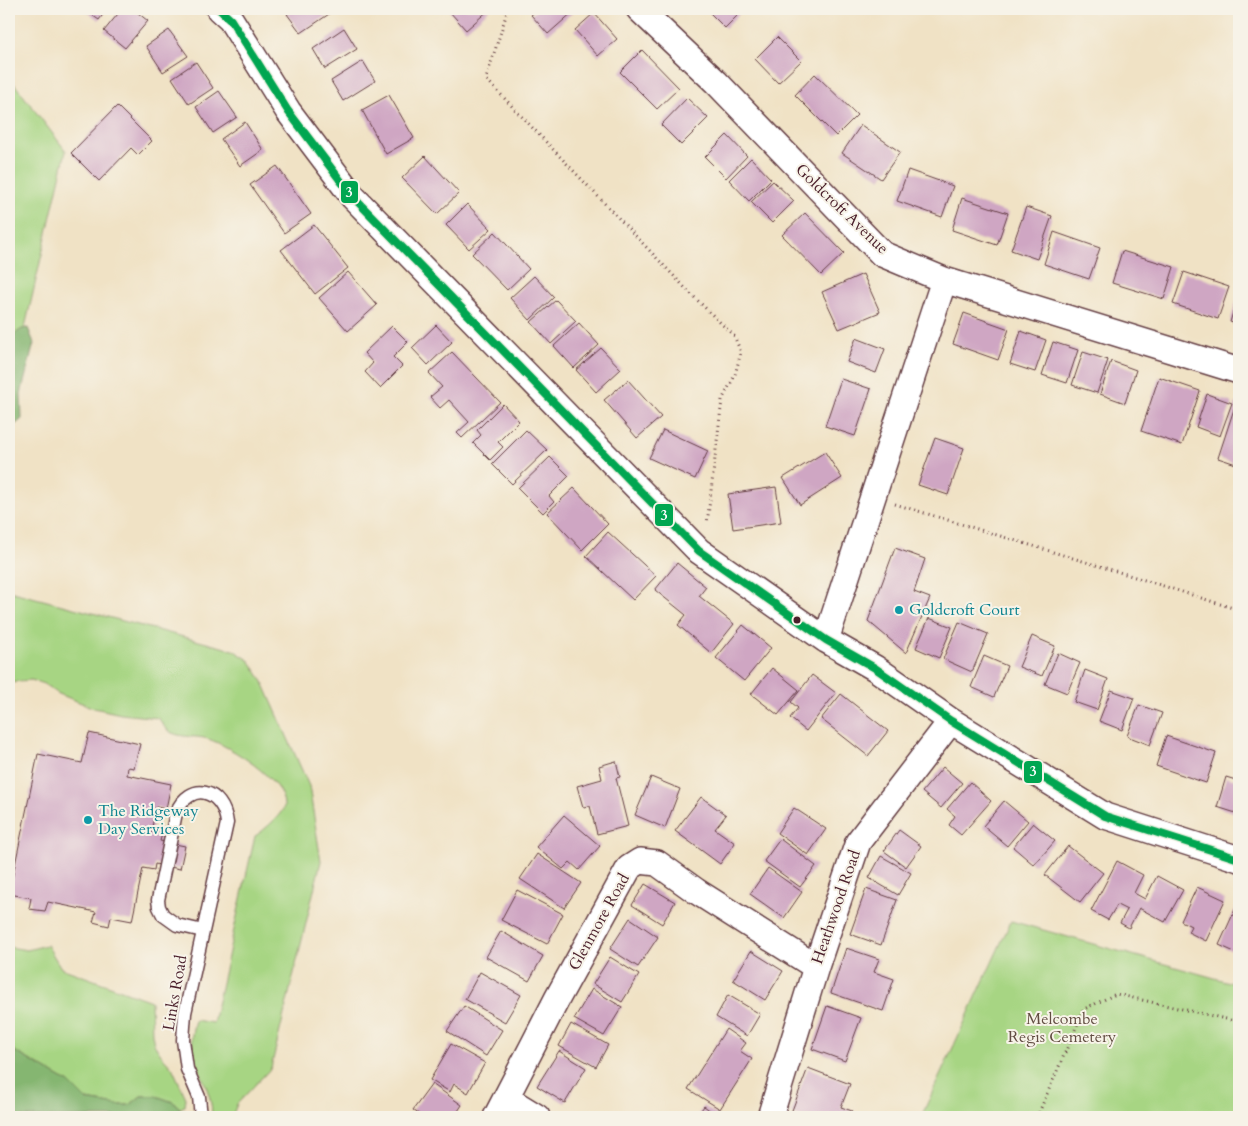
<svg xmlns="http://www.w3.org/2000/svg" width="1248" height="1126" font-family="Cardo,serif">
  <rect width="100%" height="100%" fill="#f7f3e8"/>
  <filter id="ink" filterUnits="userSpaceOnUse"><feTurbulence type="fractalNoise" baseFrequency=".02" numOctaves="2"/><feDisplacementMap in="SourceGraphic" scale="10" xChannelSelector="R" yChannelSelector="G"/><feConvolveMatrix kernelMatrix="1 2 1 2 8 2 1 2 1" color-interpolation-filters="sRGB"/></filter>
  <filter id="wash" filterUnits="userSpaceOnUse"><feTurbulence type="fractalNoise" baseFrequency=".0096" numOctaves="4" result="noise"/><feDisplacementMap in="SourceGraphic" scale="20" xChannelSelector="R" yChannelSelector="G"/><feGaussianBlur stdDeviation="1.12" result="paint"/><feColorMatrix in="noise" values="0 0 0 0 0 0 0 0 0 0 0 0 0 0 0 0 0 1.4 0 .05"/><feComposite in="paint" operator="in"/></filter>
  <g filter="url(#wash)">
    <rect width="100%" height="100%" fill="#f0e2c5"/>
    <!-- green -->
    <path fill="#a7d583" stroke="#787a57" d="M9 77 66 151 9 396Z
      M9 591 233 650 249 660 262 680 309 786 321 861 271 1068 237 1104 232 1117H212C213 1089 195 1071 192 1044 191 1036 193 1028 195 1020L213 1023 255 836C262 832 283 814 284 806 285 780 230 746 208 739 196 735 179 739 167 730 164 727 161 721 158 718L121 714 94 708 59 694 42 683 31 680 9 682Z
      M1011 921 1236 984 1239 980V1117H921Z
      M47 945 61 968 151 1001 152 1034 154 1044 161 1055 172 1067 186 1098 185 1106 180 1108 173 1102 156 1096H141L130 1105H117L86 1100 69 1083 9 1048V947L27 950Z"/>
    <!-- forest -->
    <path fill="#85b671" stroke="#686a4e" d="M28 328 34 343 21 394 22 419 9 430V338L22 329Z
      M9 1048 69 1083 86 1100 117 1105H130L141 1096H156L173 1102 180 1108 183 1117H9Z"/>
    <g id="blocks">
      <!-- building -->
      <path fill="#cfa6c3" d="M83 9H107L99 20Z
        M122 9H133L148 21 125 48 104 31Z
        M295 9H330L332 12 301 33 287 14Z
        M452 9H490L466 30 449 11Z
        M538 9H572L574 11 548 34 531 15Z
        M706 9H744L725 28Z
        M594 13 617 39 598 56 575 30Z
        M344 28 357 49 325 69 313 49Z
        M169 30 188 56 163 72 146 46Z
        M777 37 801 61 778 83 755 59Z
        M642 50 679 88 657 109 620 72Z
        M363 61 375 81 343 101 331 81Z
        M196 62 213 88 189 104 172 78Z
        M815 74 857 115 836 136 795 95Z
        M219 91 237 117 213 133 196 107Z
        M389 95 414 138 386 154 362 110Z
        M687 98 708 118 681 145 661 125Z
        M117 106 152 141 138 155 131 148 99 181 71 153Z
        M245 122 263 150 240 166 221 139Z
        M861 125 900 152 881 179 842 153Z
        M727 135 747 156 726 178 705 157Z
        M425 156 459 193 437 214 402 178Z
        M751 158 771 179 749 201 729 180Z
        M277 166 311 214 284 233 250 185Z
        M908 170 953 186 942 217 897 201Z
        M773 181 794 201 772 223 751 202Z
        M962 198 1008 213 997 245 952 230Z
        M467 204 491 229 469 249 446 225Z
        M1026 207 1052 216 1037 259 1011 250Z
        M805 213 844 253 821 275 782 235Z
        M314 225 348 268 315 294 281 250Z
        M495 232 529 269 507 290 472 254Z
        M1054 232 1100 248 1089 279 1044 264Z
        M1122 251 1174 267 1164 299 1112 283Z
        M348 272 377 305 348 331 319 298Z
        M1184 272 1229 287 1218 319 1173 304Z
        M863 274 880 312 839 329 822 292Z
        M534 276 554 297 530 320 510 298Z
        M1239 293V325L1230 322Z
        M556 300 576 321 551 344 531 322Z
        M964 313 1009 329 998 360 953 344Z
        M579 323 599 345 574 368 554 346Z
        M436 325 452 342 428 365 412 348Z
        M392 326 408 342 393 357 402 366 380 388 365 372 373 363 364 353Z
        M1021 331 1046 340 1035 372 1010 364Z
        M856 338 885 349 876 373 847 362Z
        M1053 342 1078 350 1067 383 1042 375Z
        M601 348 621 369 596 392 576 370Z
        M452 352 500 402 462 438 457 433 469 422 449 400 440 408 430 397 442 387 429 373Z
        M1083 352 1108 360 1097 393 1072 385Z
        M1111 361 1136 370 1125 403 1100 394Z
        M1159 377 1200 391 1182 445 1141 431Z
        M841 379 871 389 855 436 825 426Z
        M628 380 661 417 637 438 604 400Z
        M1207 394 1232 403 1220 436 1196 427Z
        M1236 403 1239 404V465L1218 458Z
        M503 404 519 421 498 442 503 447 490 460 473 443 481 435 477 430Z
        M526 430 547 450 512 484 492 464Z
        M663 430 708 451 695 479 649 458Z
        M935 438 964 448 948 495 918 485Z
        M825 452 842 478 800 505 783 478Z
        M550 457 569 476 549 496 554 502 543 513 518 488Z
        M776 487 781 522 733 529 728 494Z
        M574 488 608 524 582 550 547 513Z
        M608 532 656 576 633 600 586 556Z
        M895 548 925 559 914 592 930 598 906 653 868 621Z
        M677 563 706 587 699 596 734 624 711 653 678 625 686 615 655 590Z
        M929 618 952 627 939 658 916 648Z
        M959 622 988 634 972 672 943 659Z
        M743 625 771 648 744 681 716 658Z
        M1032 636 1055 646 1042 676 1019 667Z
        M1058 653 1080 663 1067 693 1045 684Z
        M984 656 1007 666 994 697 971 687Z
        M772 668 799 690 778 715 751 694Z
        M1085 670 1108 679 1097 710 1074 702Z
        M812 675 836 693 806 731 790 718 798 708 791 702Z
        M1111 690 1134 698 1122 730 1099 721Z
        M841 694 888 731 868 756 821 719Z
        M1139 705 1162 713 1150 745 1127 736Z
        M89 733 140 744 134 768 128 767 127 775 171 784 166 809 156 807 151 832 162 834 160 841 185 846 180 869 155 864 154 870 143 868 132 921 111 917 109 926 93 922 96 912 48 902 45 911 29 909 31 898 9 894 38 754 82 763Z
        M1166 736 1216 753 1206 783 1156 766Z
        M616 761 620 777 616 778 628 826 597 834 590 806 583 807 577 786 602 779 599 766Z
        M943 767 962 783 941 808 922 792Z
        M651 777 680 789 665 828 635 815Z
        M1226 777 1239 781V814L1217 807Z
        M970 782 991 801 961 835 949 825 955 816 947 809Z
        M701 797 726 815 715 829 735 843 720 864 675 831Z
        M1004 801 1028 821 1007 846 983 826Z
        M794 808 826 829 808 855 777 833Z
        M564 815 600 846 579 870 570 862 563 869 536 847Z
        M1033 823 1055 841 1034 865 1013 847Z
        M899 830 921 846 906 867 884 851Z
        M780 839 816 866 800 887 764 861Z
        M1068 846 1103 873 1080 902 1045 875Z
        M537 854 581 883 564 908 520 879Z
        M881 856 911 873 898 895 869 878Z
        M1117 861 1143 875 1134 893 1145 899 1157 876 1183 890 1165 922 1139 908 1129 928 1120 923 1127 910 1117 905 1108 920 1091 911Z
        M768 868 802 892 784 918 750 894Z
        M645 884 675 902 662 924 632 905Z
        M1197 887 1225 900 1206 941 1188 932 1191 926 1181 921Z
        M866 889 897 900 881 945 850 934Z
        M517 890 563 914 547 944 501 920Z
        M1239 901V954L1219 945Z
        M630 918 658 937 638 967 610 949Z
        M501 931 543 956 529 981 486 957Z
        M846 948 879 959 874 972 894 979 883 1011 831 993Z
        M751 951 783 971 765 1000 733 980Z
        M610 957 639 975 622 1002 593 984Z
        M480 972 521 995 505 1022 465 999Z
        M592 989 622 1007 604 1036 574 1019Z
        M728 995 760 1014 747 1036 716 1017Z
        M464 1006 502 1030 486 1056 447 1031Z
        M827 1006 861 1018 845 1061 812 1049Z
        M571 1024 608 1045 596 1067 559 1046Z
        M726 1029 746 1043 740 1051 752 1059 720 1109 688 1089Z
        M451 1044 485 1063 468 1093 454 1084 450 1092 430 1080Z
        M559 1051 586 1068 565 1103 537 1086Z
        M808 1068 850 1084 841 1107 852 1111 849 1117H799L791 1113Z
        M432 1084 462 1105 454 1117H423L413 1110Z
        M704 1106 719 1117H696Z"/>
    </g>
  </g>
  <g filter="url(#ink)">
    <use href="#blocks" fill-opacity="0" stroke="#633c42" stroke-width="1"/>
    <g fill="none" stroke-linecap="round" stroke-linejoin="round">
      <!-- service casing -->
      <g stroke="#633c42" stroke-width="15">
        <path id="service" d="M201 1117 199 1097 187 1069 183 1040 185 1013 227 823C223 789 190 780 176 813L158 900 159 907 163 915 177 925 203 931"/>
      </g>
      <!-- minor casing -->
      <g stroke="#633c42" stroke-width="28">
        <path id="minor" d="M219 9 231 20 288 111 353 197 699 551 826 640 875 668 951 721 1105 816 1239 859
          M639 9 716 82 882 254 944 280 1239 371
          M826 640 944 280
          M506 1098 537 1117
          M496 1117 558 997 629 868 640 861 657 863 696 891 816 967
          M770 1117 816 967 858 842 951 721"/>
      </g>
      <!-- path -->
      <path stroke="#633c42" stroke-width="3" stroke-dasharray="1 4" stroke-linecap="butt" d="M508 9 486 79 691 294 734 336 741 352 735 375 722 400 707 524
        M895 504 1132 576 1239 610
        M1037 1117 1084 1009 1116 994 1239 1022"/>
      <!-- service -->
      <use href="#service" stroke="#fff" stroke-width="12"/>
      <!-- minor -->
      <use href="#minor" stroke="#fff" stroke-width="25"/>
      <!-- bus-1 casing -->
      <g stroke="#f7f3e8" stroke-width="11">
        <path id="bus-1" d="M219 9 231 20 288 111 353 197 699 551 826 640 875 668 951 721 1105 816 1239 859"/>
      </g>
      <!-- bus-1 -->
      <use href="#bus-1" stroke="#00a651" stroke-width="8"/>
    </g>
  </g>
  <!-- markers -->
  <g fill="#0f9aa8" stroke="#f7f3e8" stroke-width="2">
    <circle cx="899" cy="610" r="5"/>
    <circle cx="88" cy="820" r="5"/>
  </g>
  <circle fill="#4a1f2b" stroke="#f7f3e8" stroke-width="2" cx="797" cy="620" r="4.5"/>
  <g text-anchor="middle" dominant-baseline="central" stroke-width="4" stroke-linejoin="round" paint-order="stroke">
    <!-- street labels -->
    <g font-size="16" fill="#4a1f2b" stroke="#f7f3e8">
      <text transform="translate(842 209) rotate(44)">Goldcroft Avenue</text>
      <text transform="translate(836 907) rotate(-71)">Heathwood Road</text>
      <text transform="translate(599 922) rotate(-61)">Glenmore Road</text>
      <text transform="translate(175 993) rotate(-80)">Links Road</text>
    </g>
    <!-- culture labels -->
    <g font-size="16" fill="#0d838f" stroke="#f7f3e8" text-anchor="start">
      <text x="909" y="610">Goldcroft Court</text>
      <text x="98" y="811">The Ridgeway<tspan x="98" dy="18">Day Services</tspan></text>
    </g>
    <!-- park labels -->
    <g font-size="16" fill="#614c41" stroke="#f7f3e8">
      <text x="1062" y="1019">Melcombe<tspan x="1062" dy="18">Regis Cemetery</tspan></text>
    </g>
  </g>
  <g stroke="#f7f3e8" stroke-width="2">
    <rect x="340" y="180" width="19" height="24" rx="5" fill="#00a651"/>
    <rect x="654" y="503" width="20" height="24" rx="5" fill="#00a651"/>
    <rect x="1023" y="760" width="20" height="24" rx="5" fill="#00a651"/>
  </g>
  <g font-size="14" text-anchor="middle" font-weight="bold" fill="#fff">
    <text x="349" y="197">3</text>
    <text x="664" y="520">3</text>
    <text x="1033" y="776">3</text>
  </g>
  <!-- margin -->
  <rect width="1248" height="1126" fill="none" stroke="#f7f3e8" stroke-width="30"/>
</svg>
